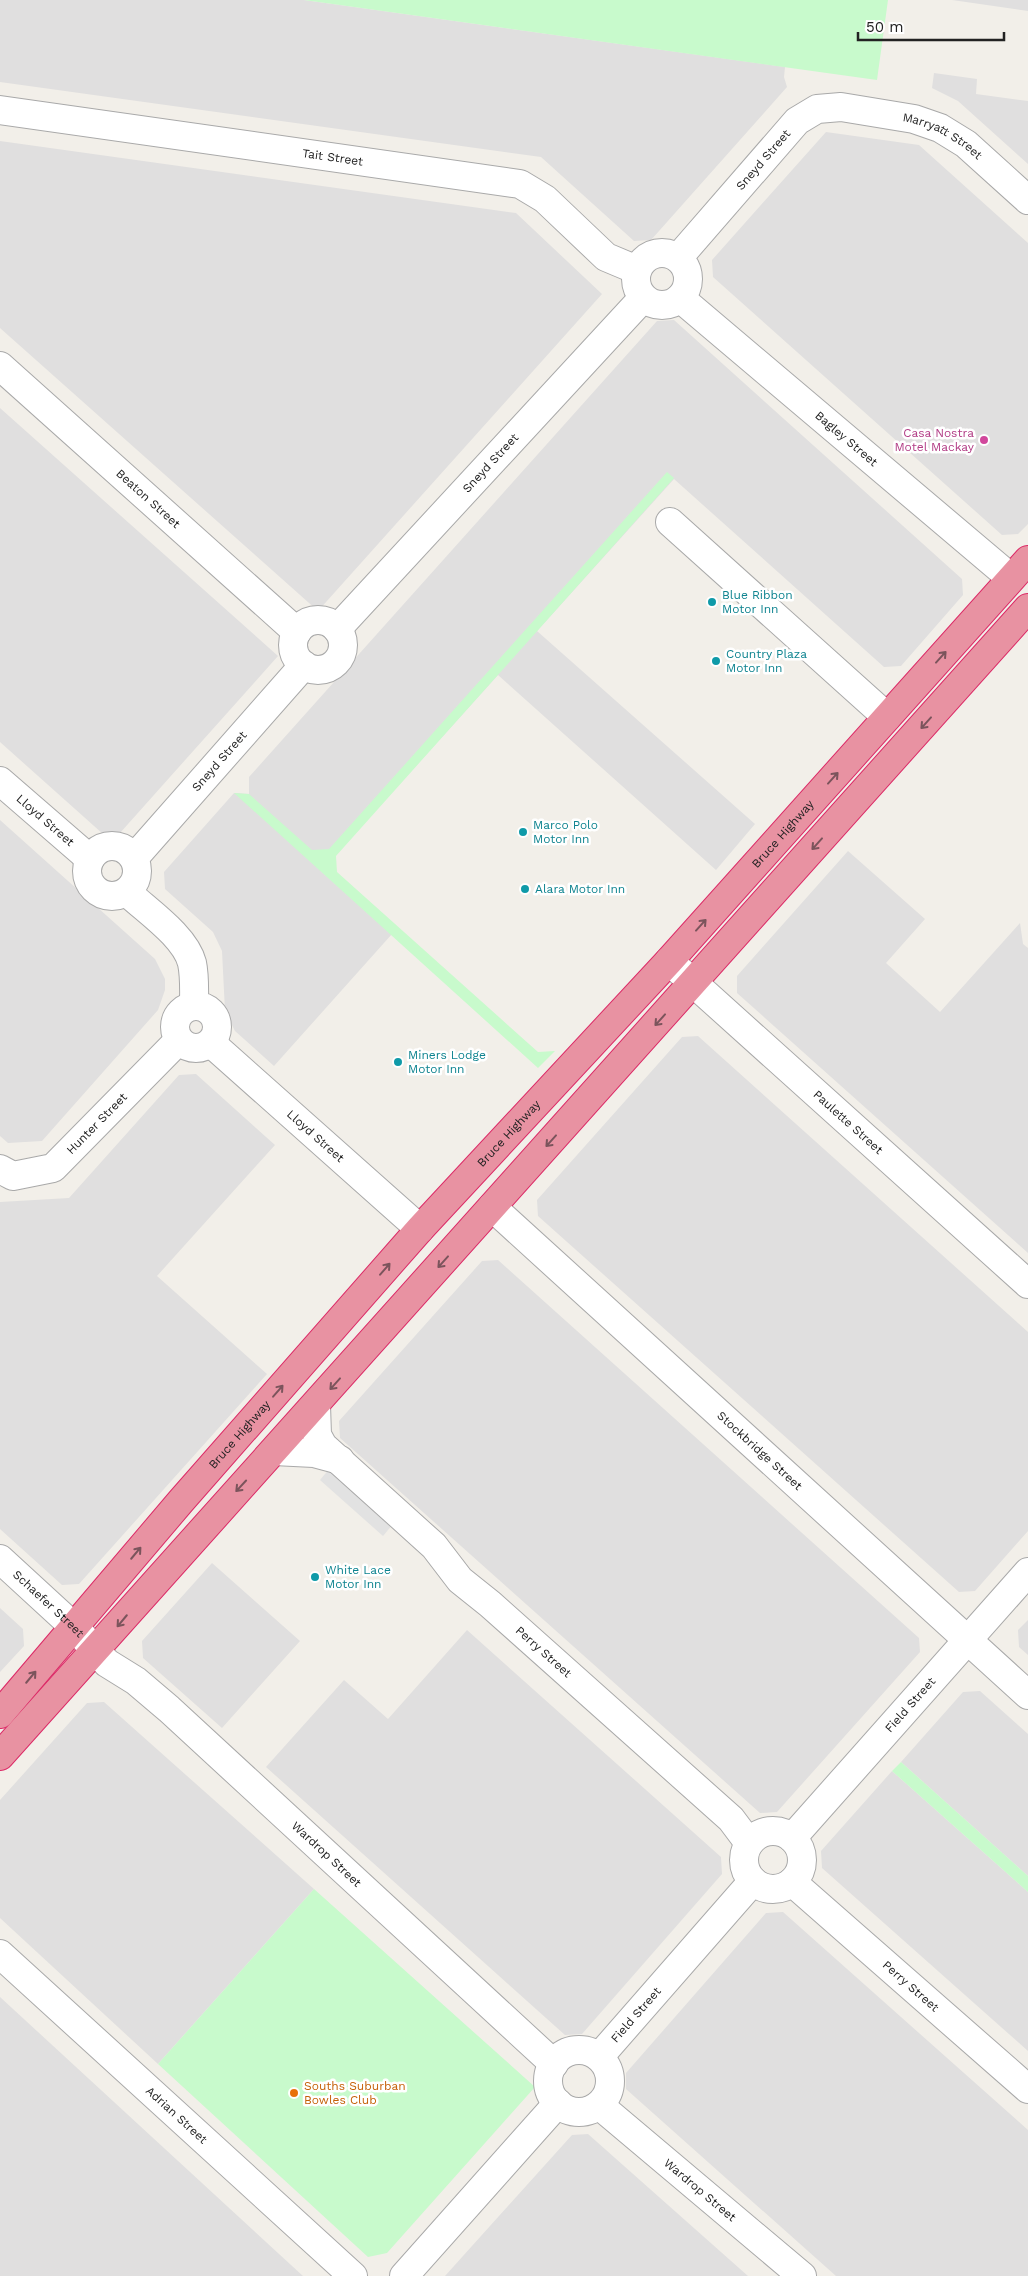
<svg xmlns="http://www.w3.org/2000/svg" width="1028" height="2276" font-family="'Work Sans',sans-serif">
  <rect width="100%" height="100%" fill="#f2efe9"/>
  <!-- residential -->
  <path fill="#e0dfdf" d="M0 0H304L785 67 784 77 787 87 651 240 634 241 541 157 0 82Z
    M952 0H1028V11Z
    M934 73 977 79 976 94 1028 101V164L958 101 932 88Z
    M826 132 919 145 1028 243V524L1018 534 1002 535 713 277 712 260Z
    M0 141 516 213 602 294 318 611 0 328Z
    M674 320 962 579 963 595 901 666 884 667 674 479 537 631 755 824 716 870 498 675 321 871 392 934 274 1066 235 1031 225 1011 222 951 213 932 165 889 164 872 234 793 249 794V777L657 321Z
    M0 408 278 656 120 833 103 834 0 742Z
    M0 820 155 959 165 979V990L158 1010 42 1141 8 1143 0 1136Z
    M848 851 925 919 886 963 940 1012 1020 923 1023 944 1028 948V1253L737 993V976Z
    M698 1036 1028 1332V1531L975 1591 959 1592 538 1216 537 1200 682 1037Z
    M196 1074 275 1145 157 1276 267 1374 79 1584 62 1585 0 1529V1202L69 1198 179 1075Z
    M498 1260 919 1638 920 1652 777 1812 760 1813 340 1438 339 1421 482 1261Z
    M212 1563 300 1641 222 1728 143 1658 142 1641Z
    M0 1608 23 1629 24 1646 0 1672Z
    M1028 1620V1655L1019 1647 1018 1630Z
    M467 1630 721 1857 722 1874 582 2034 565 2035 266 1767 344 1680 388 1719Z
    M980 1691 1028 1734V1876L901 1762 963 1692Z
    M104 1702 314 1889 158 2064 0 1918V1800L87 1703Z
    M892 1771 1028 1892V2051L822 1868 821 1851Z
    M783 1912 1028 2130V2276H836L626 2089V2073L766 1913Z
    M0 1997 303 2276H0Z
    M588 2134 748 2276H445L572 2135Z"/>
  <!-- park -->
  <path fill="#c8facc" d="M304 0H888L877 80Z
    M667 472 674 478 336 856 337 872 538 1052 555 1051 538 1068 234 793 249 794 312 850 329 849Z
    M901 1762 1028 1876V1892L892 1771Z
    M314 1889 535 2087 387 2253 368 2257 158 2064Z"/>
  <!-- parking -->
  <path fill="#e2e2e2" d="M330 1468 393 1524 383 1536 320 1480Z"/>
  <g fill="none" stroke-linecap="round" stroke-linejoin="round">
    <!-- minor casing -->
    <g stroke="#a9a9a9" stroke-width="30">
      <g id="minor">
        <path id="s1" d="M0 110 520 184 545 199 606 257 637 270"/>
        <circle cx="662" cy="279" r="26"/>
        <path id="s2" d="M678 258 797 121 817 109 841 107 914 119 940 128 966 144 1028 200"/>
        <path id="s3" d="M680 298 1011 578"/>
        <path id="s4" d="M0 366 297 632"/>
        <path d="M670 522 887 717"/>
        <circle cx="318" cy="645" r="25"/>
        <path id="s5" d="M337 629 643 298"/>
        <path id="s6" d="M0 781 90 859"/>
        <circle cx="112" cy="871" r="25"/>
        <path id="s7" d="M134 858 304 665"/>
        <path d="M127 892C147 911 185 936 192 963 195 977 194 992 194 1006"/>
        <path id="s8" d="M669 961 1028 1284"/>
        <circle cx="196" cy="1027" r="21"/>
        <path id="s9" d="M211 1043 420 1229"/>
        <path id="s10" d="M0 1169 13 1176 53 1168 179 1040"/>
        <path id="s11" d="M492 1207 1028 1695"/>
        <path id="s12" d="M316 1405 317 1435 323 1446 434 1546 460 1580 490 1604 731 1819 749 1843"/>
        <path d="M274 1451 314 1453 340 1460"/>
        <path id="s13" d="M0 1559 74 1627 107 1663 136 1681 169 1709 554 2064"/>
        <circle cx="773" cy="1860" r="29"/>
        <path id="s14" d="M792 1838 1028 1572"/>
        <path id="s15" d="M792 1882 1028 2089"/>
        <path id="s16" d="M0 1954 353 2276"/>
        <circle cx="579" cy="2081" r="31"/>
        <path id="s17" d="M599 2057 753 1881"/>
        <path id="s18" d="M599 2105 802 2276"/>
        <path d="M404 2276 558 2103"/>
      </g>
    </g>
    <!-- highway casing -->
    <g stroke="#dc2a67" stroke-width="30">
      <g id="highway">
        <path id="s19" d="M0 1714 181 1501 420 1229 669 961 1028 560"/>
        <path d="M0 1756 1028 608"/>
      </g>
    </g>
    <!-- minor -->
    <use href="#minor" stroke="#fff" stroke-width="28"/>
    <!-- highway -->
    <use href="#highway" stroke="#e892a2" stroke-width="28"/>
  </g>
  <!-- one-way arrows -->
  <defs><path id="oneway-shaft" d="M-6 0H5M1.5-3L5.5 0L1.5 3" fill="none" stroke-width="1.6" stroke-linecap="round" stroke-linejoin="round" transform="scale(1.25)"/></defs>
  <g stroke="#7b545c">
    <use href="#oneway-shaft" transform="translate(941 657) rotate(-48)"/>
    <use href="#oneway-shaft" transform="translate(926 723) rotate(132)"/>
    <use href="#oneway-shaft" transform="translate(833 778) rotate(-48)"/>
    <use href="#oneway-shaft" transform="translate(817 844) rotate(132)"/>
    <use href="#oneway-shaft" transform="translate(701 925) rotate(-48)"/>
    <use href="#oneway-shaft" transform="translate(660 1020) rotate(132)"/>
    <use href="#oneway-shaft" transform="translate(551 1141) rotate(132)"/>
    <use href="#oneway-shaft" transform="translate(443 1262) rotate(132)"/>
    <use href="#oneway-shaft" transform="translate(385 1269) rotate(-49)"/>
    <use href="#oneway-shaft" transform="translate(335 1384) rotate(132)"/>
    <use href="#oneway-shaft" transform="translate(278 1391) rotate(-49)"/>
    <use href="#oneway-shaft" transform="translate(241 1486) rotate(133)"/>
    <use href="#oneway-shaft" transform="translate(136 1553) rotate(-50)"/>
    <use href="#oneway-shaft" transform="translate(122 1621) rotate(130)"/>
    <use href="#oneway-shaft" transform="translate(31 1677) rotate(-50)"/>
  </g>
  <!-- markers -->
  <circle fill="#d1479c" stroke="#fff" stroke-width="2" cx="984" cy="440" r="5"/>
  <g fill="#0f9aa8" stroke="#fff" stroke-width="2">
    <circle cx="712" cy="602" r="5"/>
    <circle cx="716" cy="661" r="5"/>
    <circle cx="523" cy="832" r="5"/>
    <circle cx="525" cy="889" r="5"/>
    <circle cx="398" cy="1062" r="5"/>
    <circle cx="315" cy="1577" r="5"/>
  </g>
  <circle fill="#e8710a" stroke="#fff" stroke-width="2" cx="294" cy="2093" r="5"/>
  <g text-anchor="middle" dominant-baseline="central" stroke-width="5" stroke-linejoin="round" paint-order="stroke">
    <!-- street labels -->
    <g font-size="12" fill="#222" stroke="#fff">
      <text stroke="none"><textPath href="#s2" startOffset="336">Marryatt Street</textPath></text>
      <text stroke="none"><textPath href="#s1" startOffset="336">Tait Street</textPath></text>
      <text stroke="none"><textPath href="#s2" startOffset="130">Sneyd Street</textPath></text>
      <text stroke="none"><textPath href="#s3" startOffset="218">Bagley Street</textPath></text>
      <text stroke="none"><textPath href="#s5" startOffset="226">Sneyd Street</textPath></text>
      <text stroke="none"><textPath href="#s4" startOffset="199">Beaton Street</textPath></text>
      <text stroke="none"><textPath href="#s7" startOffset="129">Sneyd Street</textPath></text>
      <text stroke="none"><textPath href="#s6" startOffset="60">Lloyd Street</textPath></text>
      <text stroke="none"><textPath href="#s19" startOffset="1178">Bruce Highway</textPath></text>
      <text stroke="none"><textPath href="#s8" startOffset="241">Paulette Street</textPath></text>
      <text stroke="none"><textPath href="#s10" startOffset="118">Hunter Street</textPath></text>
      <text stroke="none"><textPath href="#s19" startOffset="772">Bruce Highway</textPath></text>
      <text stroke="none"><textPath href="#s9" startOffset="140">Lloyd Street</textPath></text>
      <text stroke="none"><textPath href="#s19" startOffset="368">Bruce Highway</textPath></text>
      <text stroke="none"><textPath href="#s11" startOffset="362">Stockbridge Street</textPath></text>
      <text stroke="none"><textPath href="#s13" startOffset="66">Schaefer Street</textPath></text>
      <text stroke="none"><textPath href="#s12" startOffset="345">Perry Street</textPath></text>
      <text stroke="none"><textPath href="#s14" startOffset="178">Field Street</textPath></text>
      <text stroke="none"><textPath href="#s13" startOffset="441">Wardrop Street</textPath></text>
      <text stroke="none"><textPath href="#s15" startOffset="158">Perry Street</textPath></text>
      <text stroke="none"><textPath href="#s17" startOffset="56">Field Street</textPath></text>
      <text stroke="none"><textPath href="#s16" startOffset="239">Adrian Street</textPath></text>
      <text stroke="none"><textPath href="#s18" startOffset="132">Wardrop Street</textPath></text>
    </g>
    <!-- hotel labels -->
    <g font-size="12" fill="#b23c85" stroke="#fff" text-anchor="end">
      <text x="974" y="433">Casa Nostra<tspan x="974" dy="14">Motel Mackay</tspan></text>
    </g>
    <!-- culture labels -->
    <g font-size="12" fill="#0d838f" stroke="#fff" text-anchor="start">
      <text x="722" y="595">Blue Ribbon<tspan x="722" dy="14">Motor Inn</tspan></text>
      <text x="726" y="654">Country Plaza<tspan x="726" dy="14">Motor Inn</tspan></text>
      <text x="533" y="825">Marco Polo<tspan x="533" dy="14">Motor Inn</tspan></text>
      <text x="535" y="889">Alara Motor Inn</text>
      <text x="408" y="1055">Miners Lodge<tspan x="408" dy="14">Motor Inn</tspan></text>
      <text x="325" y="1570">White Lace<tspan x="325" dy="14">Motor Inn</tspan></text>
    </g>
    <!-- food labels -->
    <g font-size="12" fill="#c56008" stroke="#fff" text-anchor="start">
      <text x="304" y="2086">Souths Suburban<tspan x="304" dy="14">Bowles Club</tspan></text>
    </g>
  </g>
  <!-- scale -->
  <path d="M858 32v8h146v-8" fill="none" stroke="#222222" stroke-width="2.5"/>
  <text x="866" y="32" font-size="15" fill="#222222" stroke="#ffffff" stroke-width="4" paint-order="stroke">50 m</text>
</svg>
